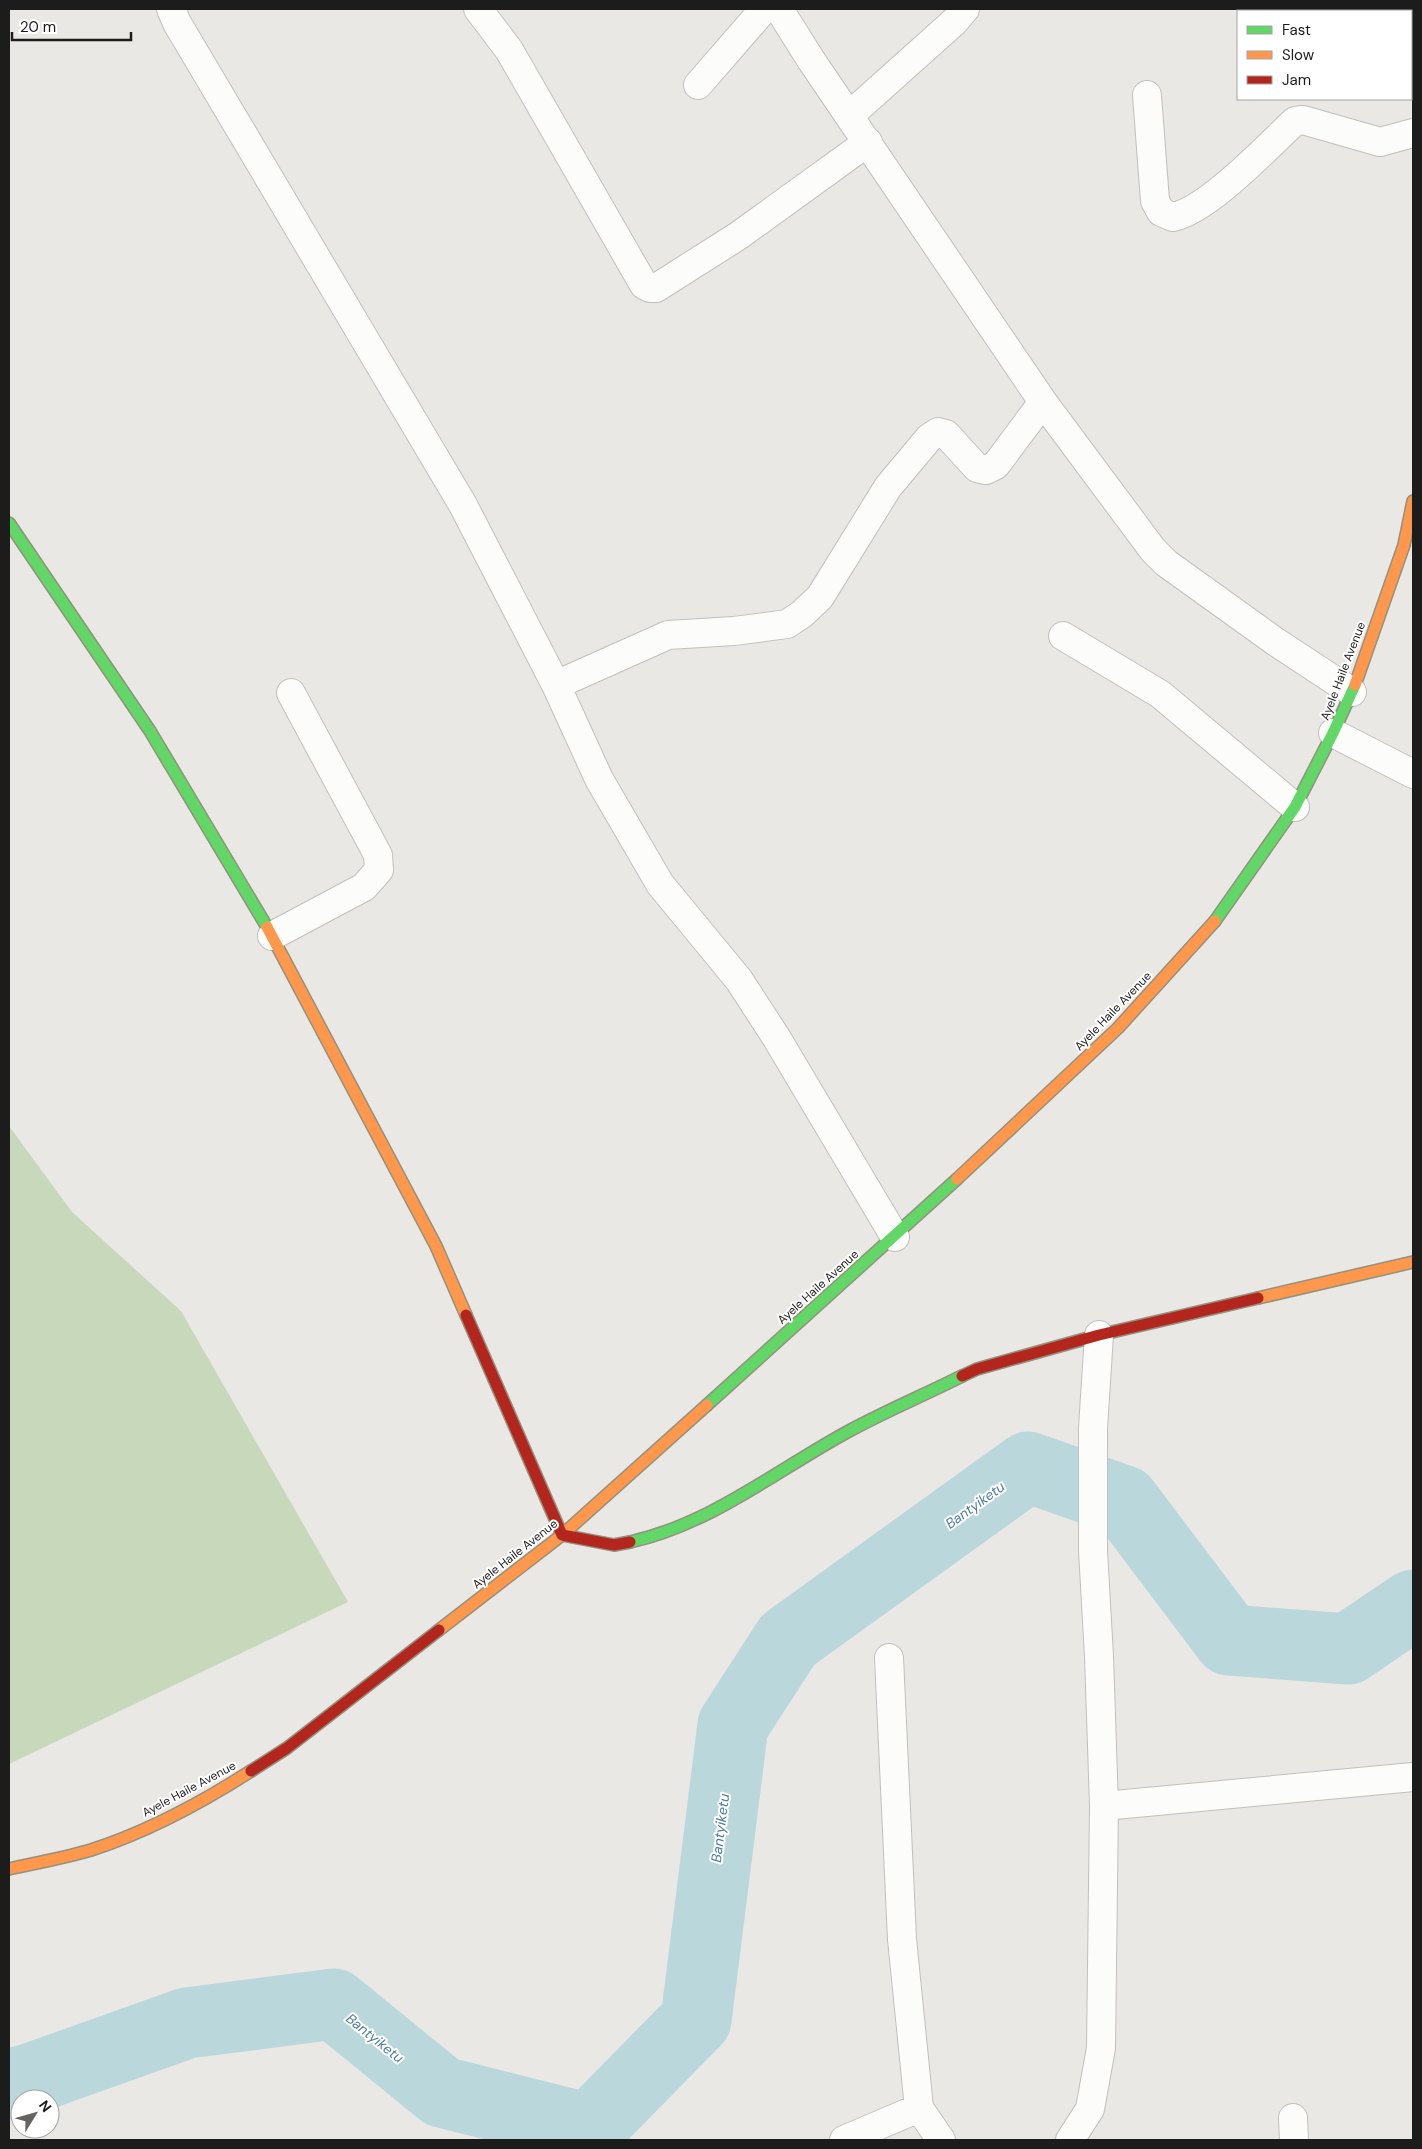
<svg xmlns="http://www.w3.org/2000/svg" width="1422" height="2149" font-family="'DM Sans',sans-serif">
  <rect width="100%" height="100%" fill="#eae8e5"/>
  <!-- forest -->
  <path fill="#c7d8bb" d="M9 1126 72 1212 181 1311 348 1602 9 1764Z"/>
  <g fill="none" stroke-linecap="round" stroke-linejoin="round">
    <!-- river -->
    <path stroke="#bad7dc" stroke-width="71" d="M9 2084 27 2080 187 2023 334 2004 442 2092 589 2129 696 2020 733 1725 788 1640 1028 1467 1124 1501 1229 1640 1348 1649 1413 1605"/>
    <!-- street casing -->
    <g stroke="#c1c0bf" stroke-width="30">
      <path id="street" d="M171 9 177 23 463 505 556 685 599 779 660 884 739 980 776 1037 895 1237
        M478 9 509 50 644 285 650 288H656L738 236 868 142
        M779 9 811 60 1043 402 1153 550 1166 563 1276 642 1352 692
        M698 85 764 9
        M1147 95 1155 201 1161 212 1173 217C1208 210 1267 147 1295 121L1303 120 1380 142 1413 133
        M849 116 955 21 965 9
        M1063 636 1160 694 1295 807
        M556 685 668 635 734 631 787 624 802 614 820 597 888 487 929 438 938 432 946 434 977 468 986 470 996 465 1043 402
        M1333 733 1413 774
        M272 936 364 887 379 870 378 855 291 693
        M889 1658 902 1939 919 2108 941 2140
        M1104 1806 1413 1777
        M1293 2118 1294 2140
        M844 2140 919 2108
        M1070 2140 1090 2109 1101 2048 1104 1806 1099 1656 1093 1551V1428L1099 1335"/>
    </g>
    <!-- fast casing -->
    <g stroke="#92927e" stroke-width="14">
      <path id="fast" d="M9 523 150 731 267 927
        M1215 921 1295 807 1333 733 1355 685
        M707 1405 957 1179
        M630 1542C711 1524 777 1470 849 1431 886 1411 924 1395 962 1376"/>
    </g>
    <!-- slow casing -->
    <g stroke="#92927e" stroke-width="14">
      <path id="slow" d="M1355 685 1404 545 1413 501
        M267 927 436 1246 466 1315
        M957 1179 1118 1028 1215 921
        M1258 1298 1413 1262
        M439 1630 562 1535 707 1405
        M9 1869C36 1863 64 1858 91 1850 147 1832 201 1803 251 1771"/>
    </g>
    <!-- jam casing -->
    <g stroke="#92927e" stroke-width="14">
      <path id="jam" d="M466 1315 562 1535 614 1545 630 1542
        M962 1376 977 1369 1099 1335 1258 1298
        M251 1771 287 1748 439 1630"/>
    </g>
    <!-- street -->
    <use href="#street" stroke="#fcfcfb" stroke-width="28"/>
    <!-- fast -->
    <use href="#fast" stroke="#63d668" stroke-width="11"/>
    <!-- slow -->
    <use href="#slow" stroke="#ff974d" stroke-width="11"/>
    <!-- jam -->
    <use href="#jam" stroke="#b3261e" stroke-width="11"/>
  </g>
  <g text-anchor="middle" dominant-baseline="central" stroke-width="4" stroke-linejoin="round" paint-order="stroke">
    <!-- street labels -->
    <g font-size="12" fill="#1c1c1c" stroke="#fff">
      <text transform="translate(1343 671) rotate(-69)">Ayele Haile Avenue</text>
      <text transform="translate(1113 1011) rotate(-46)">Ayele Haile Avenue</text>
      <text transform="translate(818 1287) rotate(-42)">Ayele Haile Avenue</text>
      <text transform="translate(515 1554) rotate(-38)">Ayele Haile Avenue</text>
      <text transform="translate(189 1789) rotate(-28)">Ayele Haile Avenue</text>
    </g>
    <!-- water labels -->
    <g font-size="14" font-style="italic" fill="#4c7a9e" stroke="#fff">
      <text transform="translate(975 1505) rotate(-36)">Bantyiketu</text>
      <text transform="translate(720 1828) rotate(-83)">Bantyiketu</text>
      <text transform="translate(375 2038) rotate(39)">Bantyiketu</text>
    </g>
  </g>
  <!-- border -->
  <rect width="1422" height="2149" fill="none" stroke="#1c1c1c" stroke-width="20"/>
  <!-- legend -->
  <rect x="1237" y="10" width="175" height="90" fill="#ffffff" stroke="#a4a4a4"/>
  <rect x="1247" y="26" width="25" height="8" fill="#63d668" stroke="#a4a4a4"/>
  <text x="1282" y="35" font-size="15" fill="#1c1c1c">Fast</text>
  <rect x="1247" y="51" width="25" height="8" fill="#ff974d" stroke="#a4a4a4"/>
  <text x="1282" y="60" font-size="15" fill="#1c1c1c">Slow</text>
  <rect x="1247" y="76" width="25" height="8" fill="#b3261e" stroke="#a4a4a4"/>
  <text x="1282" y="85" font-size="15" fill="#1c1c1c">Jam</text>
  <!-- north arrow -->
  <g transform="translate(35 2114) rotate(53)"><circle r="24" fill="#ffffff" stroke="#a4a4a4"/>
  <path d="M0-4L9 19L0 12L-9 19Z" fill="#646362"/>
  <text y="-8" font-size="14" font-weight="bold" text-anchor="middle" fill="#1c1c1c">N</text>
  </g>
  <!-- scale -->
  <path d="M12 32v8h119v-8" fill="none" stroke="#1c1c1c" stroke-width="2.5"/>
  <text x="20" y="32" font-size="15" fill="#1c1c1c" stroke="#ffffff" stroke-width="4" paint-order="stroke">20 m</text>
</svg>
